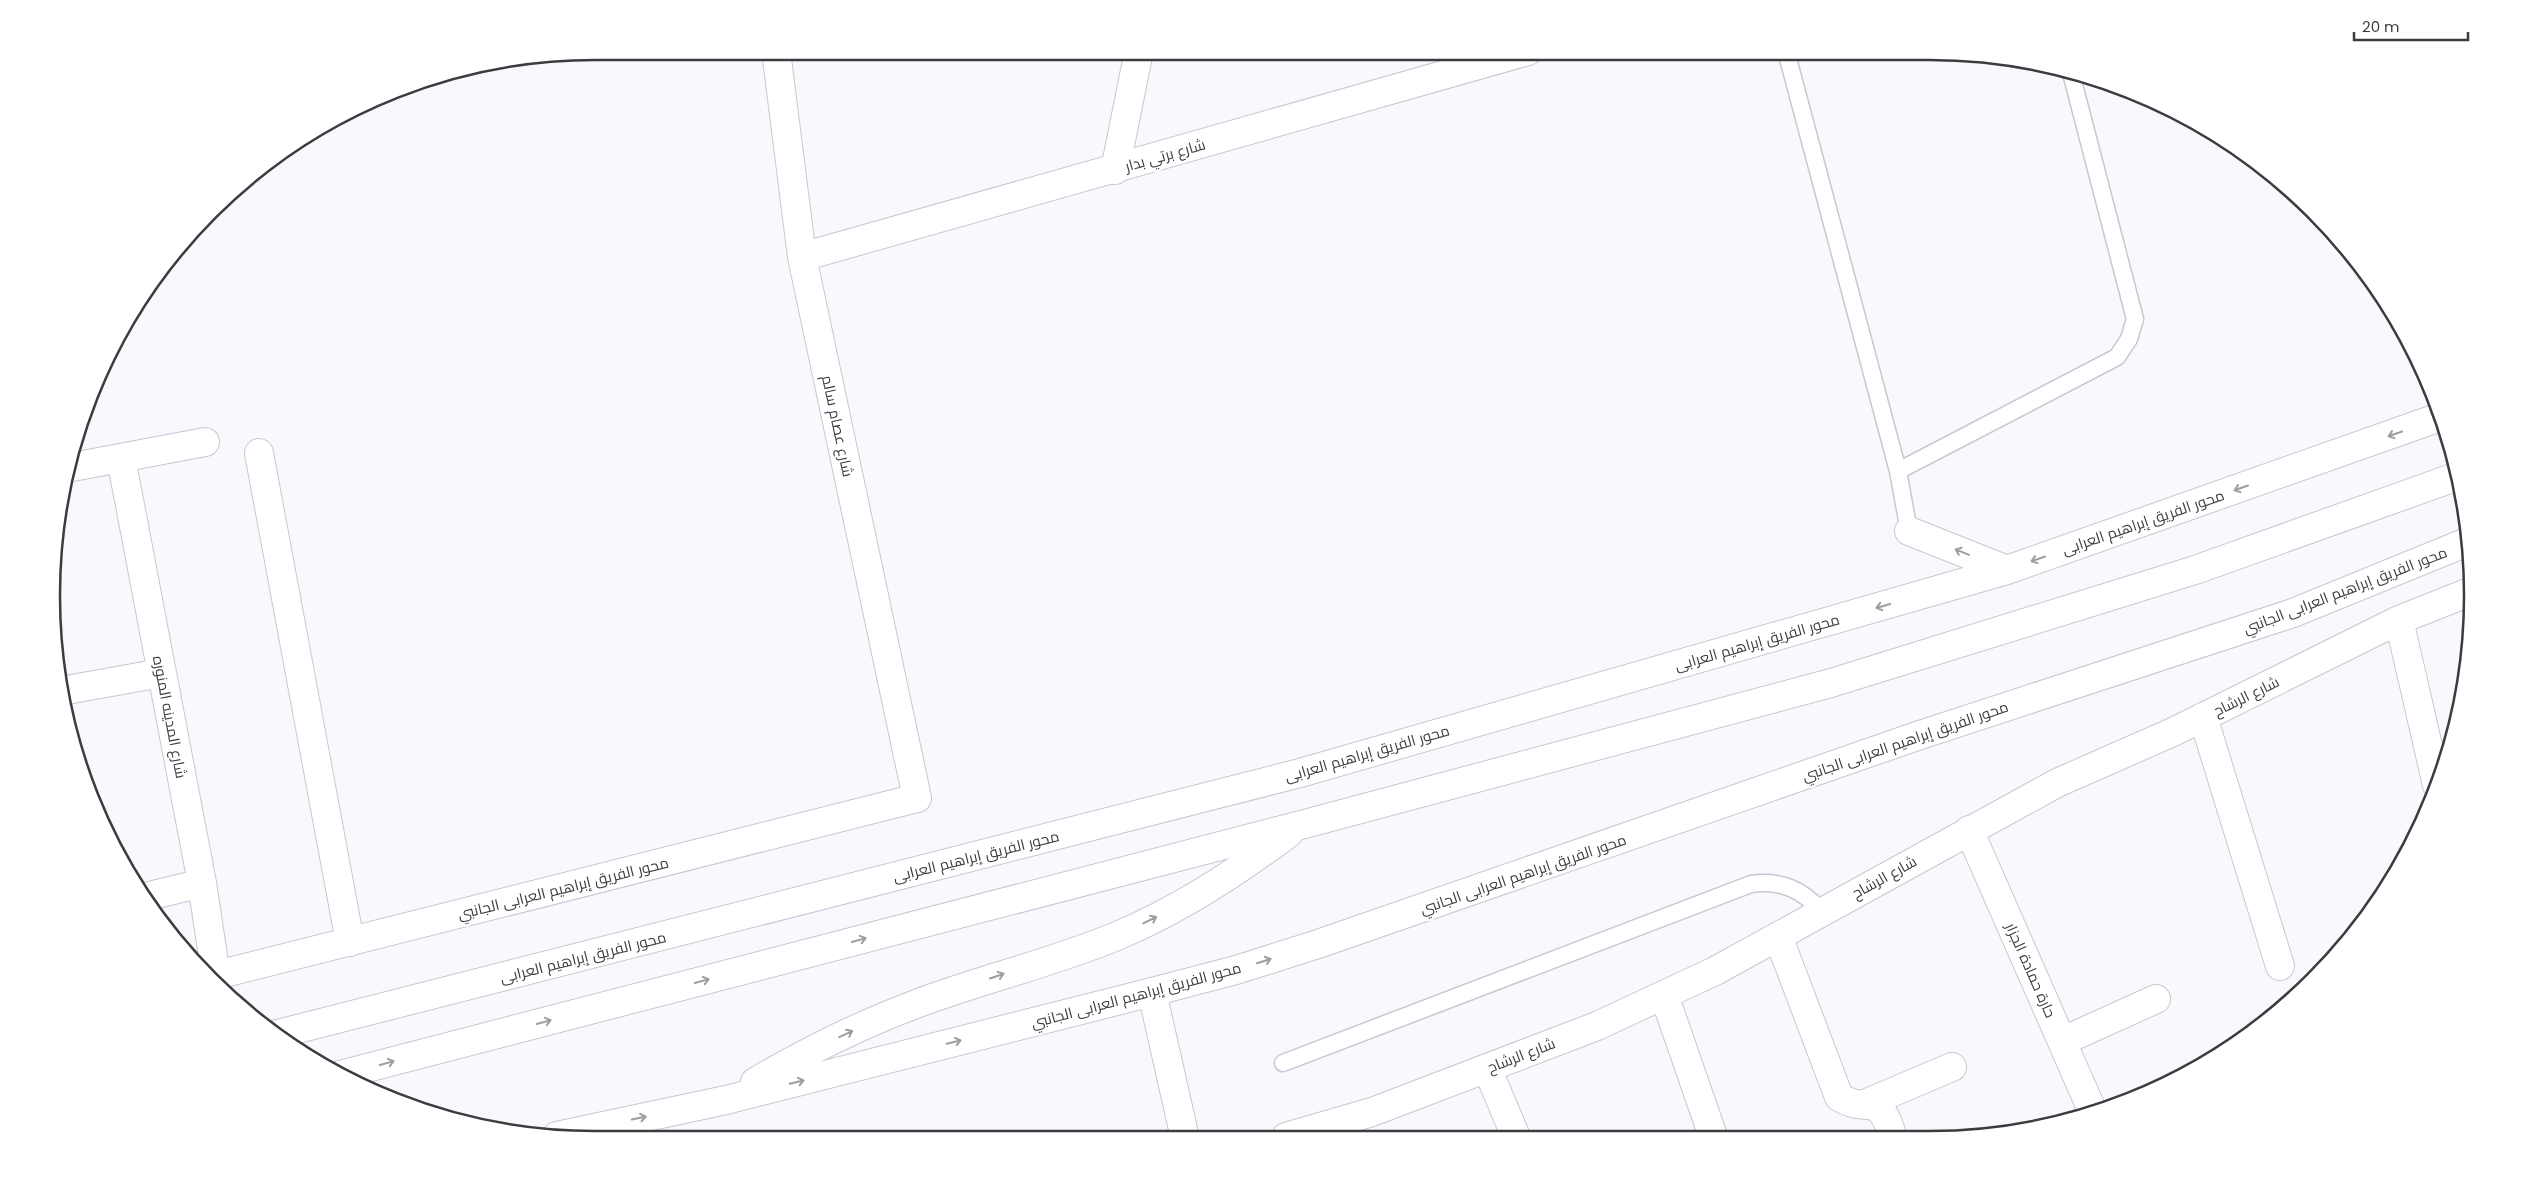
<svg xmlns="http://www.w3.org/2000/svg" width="2524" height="1191" font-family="Poppins,Cairo,sans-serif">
  <rect width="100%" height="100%" fill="#faf7fd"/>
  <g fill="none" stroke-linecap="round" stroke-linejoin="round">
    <!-- lane casing -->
    <g stroke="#ccc5d3" stroke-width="19">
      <path id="lane" d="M1786 51 1898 471 1909 531
        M1898 471 2117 357 2129 339 2135 319 2071 73
        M1283 1063 1751 884C1781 880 1802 889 1822 912"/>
    </g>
    <!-- street casing -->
    <g stroke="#ccc5d3" stroke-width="30">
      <path id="street" d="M776 51 802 257 917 798
        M1115 170 1139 51
        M802 257 1528 51
        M259 453 350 942
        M121 458 202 883 216 976
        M67 468 205 442
        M2399 620 2437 785
        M61 691 161 673
        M2203 717 2280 966
        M1969 830 2092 1110
        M145 897 202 883
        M1778 936 1839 1097C1867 1115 1879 1089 1892 1135
        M1152 992 1185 1138
        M1664 995 1713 1136
        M2063 1041 2156 999
        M1487 1068 1516 1137
        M1867 1103 1952 1067
        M1286 1137 1372 1112 1597 1026 1715 971 2057 783 2173 732 2399 620 2472 591"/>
    </g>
    <!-- secondary casing -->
    <g stroke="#ccc5d3" stroke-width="30">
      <path id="secondary" d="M1909 531 2007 570
        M209 977 917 798
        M278 1034 1300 773 2007 570 2440 417
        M340 1075 1301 825 1831 683 2195 570 2458 476
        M755 1082C806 1052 860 1025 916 1004 982 979 1052 963 1117 936 1179 910 1236 873 1289 833
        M557 1136 726 1100 1152 992 1236 970 1318 944 1920 735 2293 613 2467 542"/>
    </g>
    <!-- lane -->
    <use href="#lane" stroke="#fff" stroke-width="16"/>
    <!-- street -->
    <use href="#street" stroke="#fff" stroke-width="28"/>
    <!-- secondary -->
    <use href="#secondary" stroke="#fff" stroke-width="28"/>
  </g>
  <!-- one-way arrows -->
  <defs><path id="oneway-shaft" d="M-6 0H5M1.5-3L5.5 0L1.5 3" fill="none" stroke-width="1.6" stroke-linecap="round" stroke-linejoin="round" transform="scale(1.25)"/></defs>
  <g stroke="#9e9da0">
    <use href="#oneway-shaft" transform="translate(2395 434) rotate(161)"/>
    <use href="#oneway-shaft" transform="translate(2241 488) rotate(161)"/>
    <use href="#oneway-shaft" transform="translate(1962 552) rotate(-158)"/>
    <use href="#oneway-shaft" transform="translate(2038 559) rotate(161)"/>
    <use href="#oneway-shaft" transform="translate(1883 606) rotate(164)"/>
    <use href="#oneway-shaft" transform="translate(1150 920) rotate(-26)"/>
    <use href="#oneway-shaft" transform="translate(859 940) rotate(-15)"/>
    <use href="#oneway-shaft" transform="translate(1264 961) rotate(-17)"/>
    <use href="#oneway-shaft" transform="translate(997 976) rotate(-19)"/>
    <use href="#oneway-shaft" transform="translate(702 981) rotate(-15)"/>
    <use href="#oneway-shaft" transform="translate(544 1022) rotate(-15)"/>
    <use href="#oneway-shaft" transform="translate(846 1034) rotate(-25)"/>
    <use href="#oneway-shaft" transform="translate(954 1042) rotate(-14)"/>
    <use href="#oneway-shaft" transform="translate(387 1063) rotate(-15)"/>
    <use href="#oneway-shaft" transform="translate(797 1082) rotate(-14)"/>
    <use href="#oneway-shaft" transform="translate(639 1118) rotate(-12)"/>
  </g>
  <g text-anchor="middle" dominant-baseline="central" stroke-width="4.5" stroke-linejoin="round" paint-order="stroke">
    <!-- street labels -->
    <g font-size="15" fill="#3d3b40" stroke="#fff">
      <text transform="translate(1165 155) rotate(-16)">شارع برتي بدار</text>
      <text transform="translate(838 426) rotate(78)">شارع عصام سالم</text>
      <text transform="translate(2143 522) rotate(-19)">محور الفريق إبراهيم العرابى</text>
      <text transform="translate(2345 590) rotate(-21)">محور الفريق إبراهيم العرابى الجانبي</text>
      <text transform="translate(1757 642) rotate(-16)">محور الفريق إبراهيم العرابى</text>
      <text transform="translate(2246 696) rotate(-26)">شارع الرشاح</text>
      <text transform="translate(170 717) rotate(79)">شارع المدينه المنوره</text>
      <text transform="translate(1905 741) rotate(-19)">محور الفريق إبراهيم العرابى الجانبي</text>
      <text transform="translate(1367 753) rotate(-16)">محور الفريق إبراهيم العرابى</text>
      <text transform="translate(976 856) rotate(-14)">محور الفريق إبراهيم العرابى</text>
      <text transform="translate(1523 874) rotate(-19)">محور الفريق إبراهيم العرابى الجانبي</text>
      <text transform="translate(1884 877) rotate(-29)">شارع الرشاح</text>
      <text transform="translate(563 888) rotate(-14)">محور الفريق إبراهيم العرابى الجانبي</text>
      <text transform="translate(583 957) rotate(-14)">محور الفريق إبراهيم العرابى</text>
      <text transform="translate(2031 970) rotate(66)">حارة حمادة الجزار</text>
      <text transform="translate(1136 995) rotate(-15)">محور الفريق إبراهيم العرابى الجانبي</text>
      <text transform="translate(1521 1055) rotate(-21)">شارع الرشاح</text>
    </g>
  </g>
  <!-- crop -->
  <path d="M0 0H2524V1191H0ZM595 60H1929A535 535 0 0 1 2464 595V596A535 535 0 0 1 1929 1131H595A535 535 0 0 1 60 596V595A535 535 0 0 1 595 60Z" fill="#fff" fill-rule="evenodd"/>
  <path fill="none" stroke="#3d3b40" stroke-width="2.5" d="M595 60H1929A535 535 0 0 1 2464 595V596A535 535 0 0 1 1929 1131H595A535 535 0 0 1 60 596V595A535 535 0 0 1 595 60Z"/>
  <!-- scale -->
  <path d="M2354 32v8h114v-8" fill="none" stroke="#3d3b40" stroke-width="2.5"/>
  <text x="2362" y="32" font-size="15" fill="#3d3b40" stroke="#ffffff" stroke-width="4" paint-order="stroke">20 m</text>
</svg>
